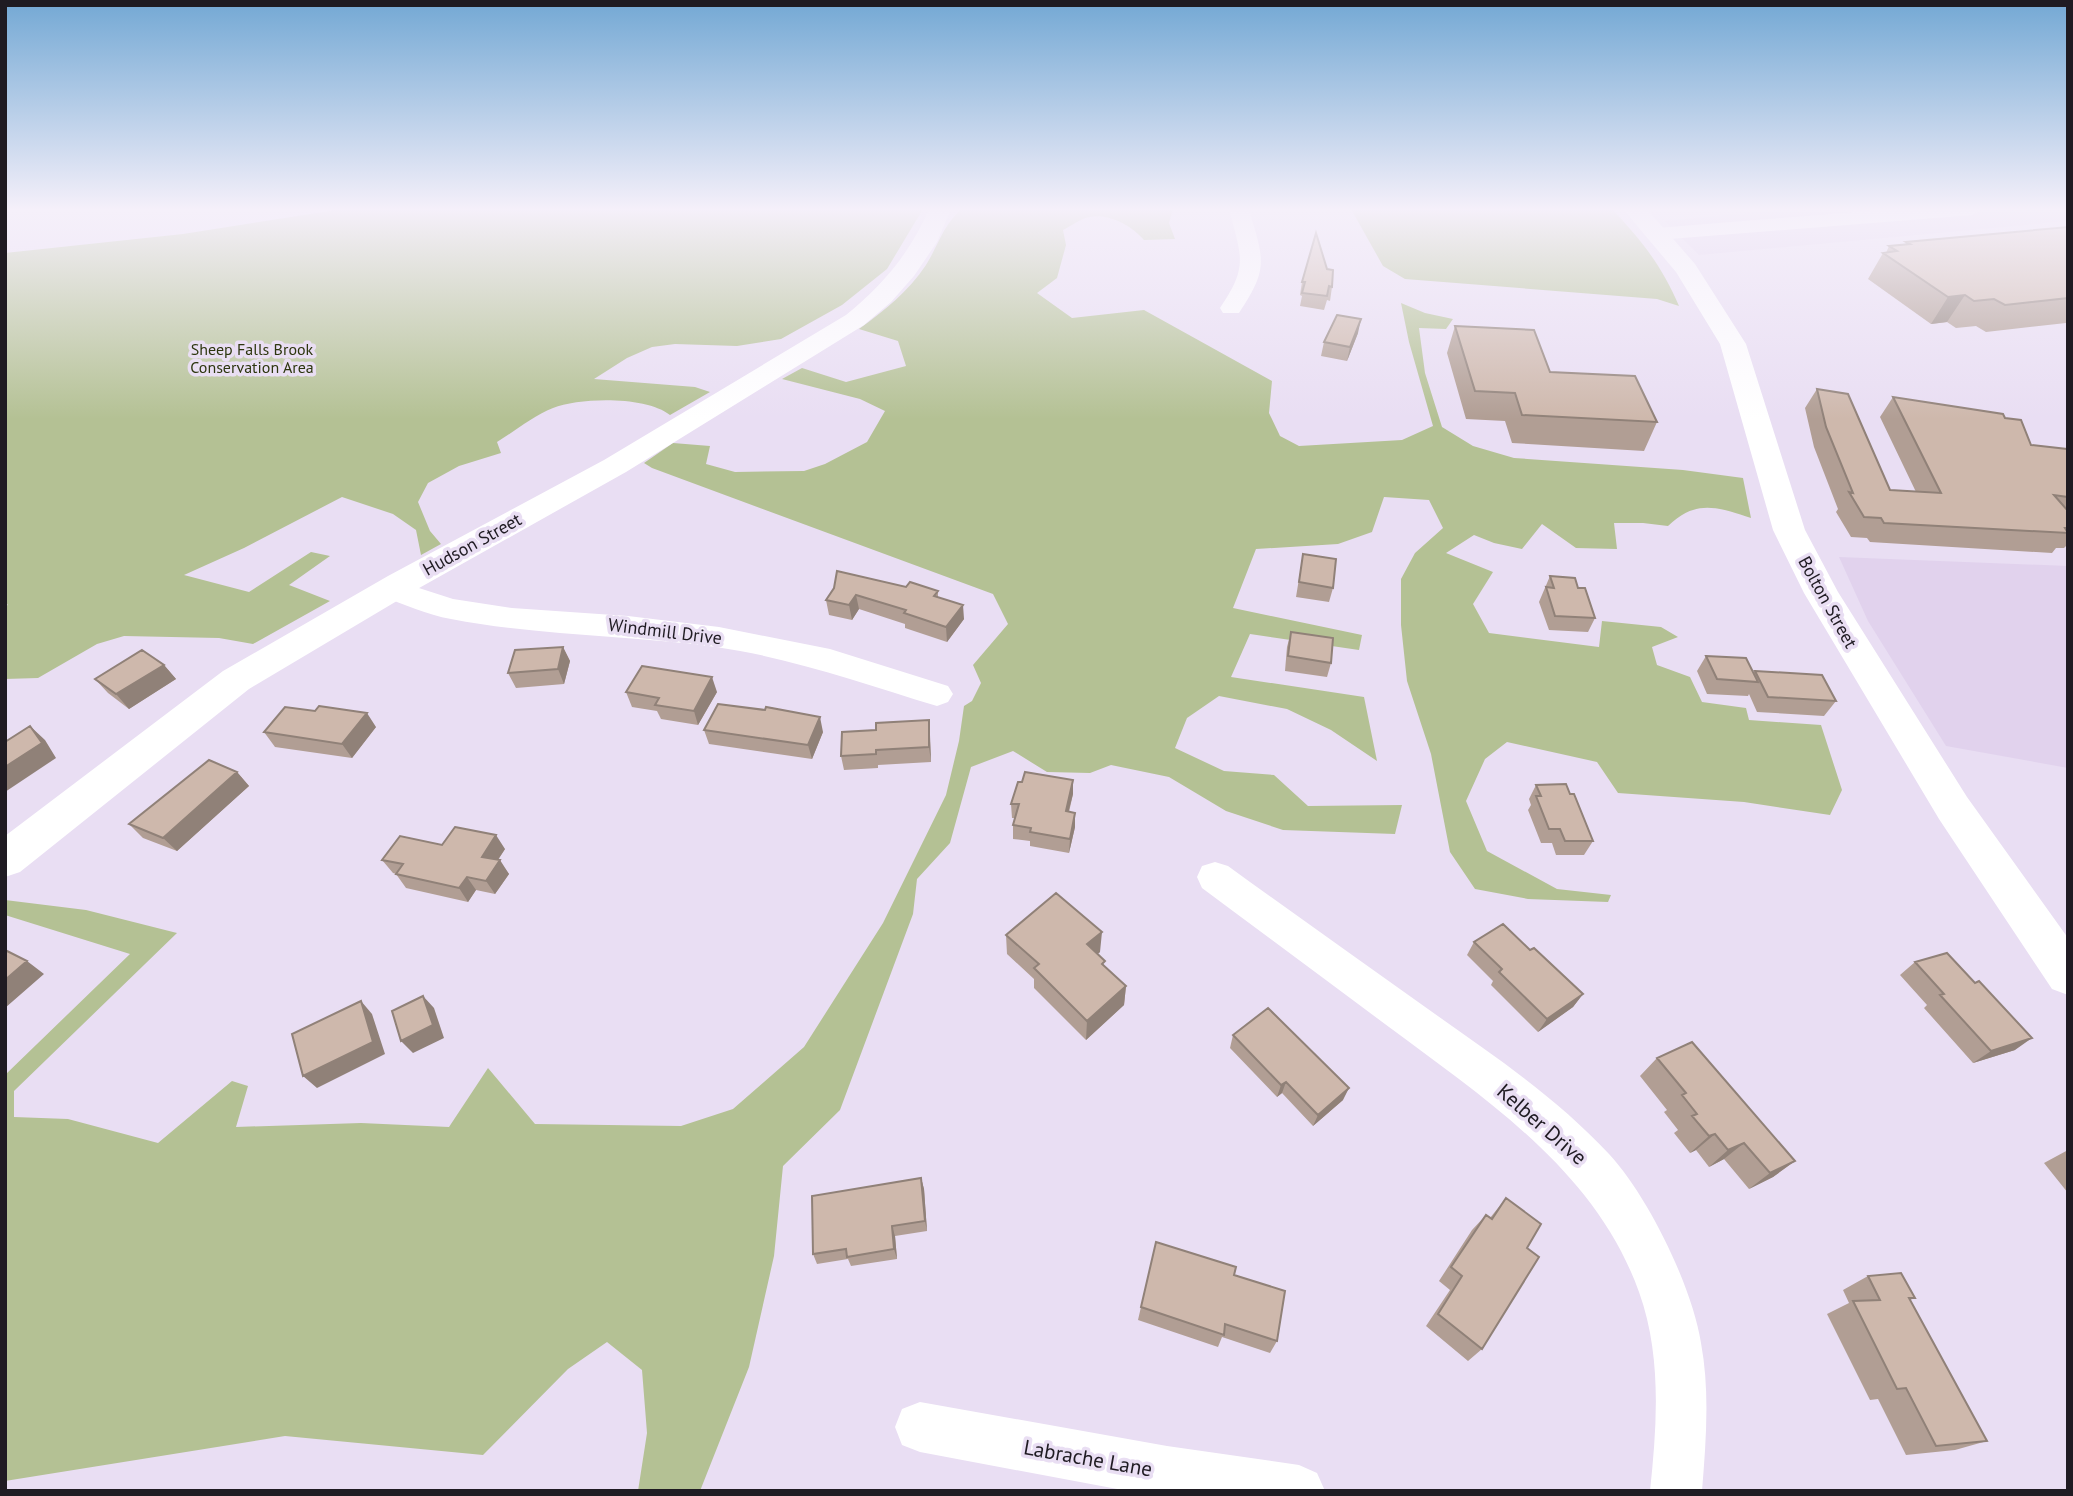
<svg xmlns="http://www.w3.org/2000/svg" width="2073" height="1496" font-family="'PT Sans',sans-serif">
  <rect width="100%" height="100%" fill="#e9def3"/>
  <!-- built -->
  <path fill="#e1d2ed" d="M1790 209H2068V221L1699 255 1665 221Z
    M1839 557 2068 566V768L1946 746 1868 621Z"/>
  <!-- green -->
  <path fill="#b4c194" d="M342 209H923L887 269 842 305 781 339 737 346 675 344 652 347 627 358 594 379 695 387 710 392 670 415C647 396 580 397 553 408 533 416 515 431 497 442L501 453 459 466 428 483 418 502 430 531 441 544 421 555 416 530 393 514 342 497 244 548 184 575 249 592 311 552 330 556 289 585 330 601 253 644 219 638 124 636 97 644 38 678 5 679V606L8 605 5 602V253L183 234Z
    M962 209H1173L1169 223 1175 239 1144 240C1131 225 1109 213 1089 217 1080 219 1071 226 1063 230L1066 245 1057 278 1037 293 1072 318 1144 310 1272 381 1269 413 1280 436 1299 446 1402 440 1433 426 1409 342 1401 303 1425 313 1453 319 1446 329 1419 328 1425 373 1442 427 1473 446 1514 458 1683 470 1743 478 1751 518C1717 507 1696 499 1668 526L1643 523H1614L1617 549 1576 548 1542 524 1522 549 1494 543 1474 535 1446 553 1493 572 1473 604 1489 633 1599 647 1602 621 1661 627 1678 637 1652 647 1657 665 1690 677 1702 702 1746 708 1749 720 1821 725 1842 790 1830 815 1744 802 1618 793 1597 762 1507 742 1485 759 1466 801 1487 851 1557 889 1611 895 1608 902 1528 899 1475 889 1450 852 1431 754 1407 681 1401 625V579L1415 553 1443 528 1429 500 1384 497 1372 532 1338 544 1256 549 1233 608 1362 635 1359 650 1250 634 1231 677 1364 697 1377 761 1331 730 1287 709 1219 696 1187 718 1175 748 1224 771 1274 775 1308 806 1402 805 1395 834 1283 830 1226 811 1169 777 1111 765 1090 773 1047 772 1013 751 971 767 950 843 917 879 913 914 840 1110 783 1166 774 1256 749 1367 700 1491H638L647 1433 642 1370 607 1342 568 1369 483 1455 285 1436 5 1481V1075L130 954 5 915V900L86 910 177 933 14 1091V1117L68 1119 158 1143 232 1081 248 1086 236 1127 361 1123 449 1127 488 1068 535 1124 681 1126 733 1109 804 1047 883 923 946 795 959 741 964 706 972 701 981 683 973 665 1008 624 993 594 652 468 644 463 673 443 710 446 706 464 735 472 804 471 825 464 867 442 885 411 860 399 782 379 802 368 846 382 906 366 898 341 859 329C885 310 908 292 926 265 938 246 944 223 962 209Z
    M1351 209H1612C1642 241 1662 266 1679 306L1657 299 1405 279 1383 266Z"/>
  <g fill="none" stroke-linecap="round" stroke-linejoin="round">
    <!-- minor -->
    <path fill="#fff" fill-rule="evenodd" d="M1229 209H1249C1263 259 1270 267 1239 313H1223L1220 308C1249 266 1241 256 1229 209Z
      M1893 209H1982L1973 215 1657 240 1650 238 1647 234 1650 230 1657 228Z
      M391 579 453 599 512 608 628 616 719 627 830 649 948 686 953 694 948 702 937 706C864 684 792 658 716 647 628 635 538 636 451 619 427 615 404 604 381 596L376 589 381 582Z
      M1215 862 1228 866C1297 916 1366 965 1435 1014 1496 1057 1558 1099 1609 1154 1648 1196 1692 1286 1701 1343 1710 1391 1706 1442 1702 1491H1650C1657 1425 1662 1356 1639 1292 1596 1172 1487 1100 1389 1027 1327 981 1264 934 1202 888L1197 877 1202 866Z
      M920 1402 1167 1446 1299 1465 1317 1473 1325 1491H1128L920 1452 902 1445 895 1427 902 1409Z"/>
    <!-- tertiary -->
    <path fill="#fff" fill-rule="evenodd" d="M929 209H951L937 242 914 276 891 302 864 325 626 472 412 592 249 689 20 872 5 877V836L223 671 388 576 604 460 846 315C883 285 910 253 929 209Z"/>
    <!-- secondary -->
    <path fill="#fff" fill-rule="evenodd" d="M1623 209H1647L1695 264 1746 344 1805 530 1838 592 1967 797 2068 938V995L2052 989 1939 819 1804 593 1773 530 1720 344 1676 272Z"/>
  </g>
  <!-- wall -->
  <path fill="#b19e94" d="M2068 227V321L2066 323 1986 332 1976 326 1956 328 1947 322 1931 324 1868 279 1883 253H1886L1889 246 1905 245 1906 242Z
    M1302 282 1332 287 1330 301 1327 300 1324 310 1300 306 1302 296 1300 295Z
    M1455 326 1657 422 1644 451 1512 443 1505 421 1466 419 1447 353Z
    M1358 333 1347 361 1321 356 1324 342Z
    M1817 389 1890 490 1916 492 1880 417 1893 397 2005 418 2031 445 2068 451V544L2064 548H2056L2052 553 1870 542 1867 538 1851 537 1836 512 1838 509 1814 447 1805 408Z
    M1303 554 1333 588 1329 602 1296 597Z
    M1550 576 1578 588 1595 618 1588 632 1549 630 1539 602Z
    M906 587 938 591V597L964 619 947 642 905 628V624L859 609 852 620 829 615 826 600Z
    M1291 632 1331 663 1327 677 1285 671 1287 647Z
    M563 647 570 661 564 684 516 688 508 673Z
    M1706 656 1753 673 1755 671 1836 701 1824 716 1757 712 1749 694 1748 696 1707 694 1697 671Z
    M164 665 176 679 129 709 108 693 95 679Z
    M626 692H717L698 725 661 719 657 711 632 707Z
    M929 720 931 762 878 765V768L844 770 841 756 876 730Z
    M376 727 352 758 275 747 264 732Z
    M704 730 823 732 812 759 709 744Z
    M237 772 249 786 177 851 143 838 129 824Z
    M1536 785 1593 841 1584 855H1556L1552 843H1541L1528 810 1531 805 1529 799Z
    M1073 794 1069 812 1075 813V827L1069 853 1030 846V841L1013 839V825L1015 818H1012L1011 804Z
    M442 845 505 849 498 860 509 874 495 894 476 890 468 902 406 888 396 874 393 873 382 860Z
    M1006 935 1100 952 1097 954 1105 967 1126 986 1124 1005 1086 1040 1034 988V979L1007 954Z
    M1474 942 1530 950 1583 994 1573 1007 1538 1032 1491 985 1493 981 1467 955Z
    M1915 962 1975 983 2015 1050 1973 1063 1924 1008 1927 1005 1900 975Z
    M1233 1035 1343 1100 1313 1126 1282 1093 1277 1097 1230 1048Z
    M1657 1058 1795 1161 1773 1177 1749 1189 1724 1159 1709 1167 1696 1150 1690 1153 1674 1133 1678 1130 1664 1112 1667 1110 1640 1076Z
    M2068 1150V1193L2044 1163Z
    M921 1178 924 1189 927 1231 895 1236 897 1259 851 1266 848 1259 817 1264 813 1254Z
    M1506 1198 1527 1248 1482 1349 1468 1361 1426 1326 1450 1290 1439 1281 1472 1230 1486 1215 1490 1218Z
    M1156 1242 1234 1275 1277 1341 1270 1353 1222 1337 1218 1347 1138 1320Z
    M1868 1276 1915 1298 1910 1300 1987 1441 1955 1450 1906 1455 1878 1399 1870 1400 1827 1314 1849 1303 1843 1290Z"/>
  <!-- shaded-wall -->
  <path fill="#908178" d="M1965 295 1947 322 1931 324 1948 297Z
    M1361 319 1358 333 1347 361 1350 347Z
    M856 595 859 609 852 620 849 605Z
    M963 605 964 619 947 642 946 627Z
    M563 647 570 661 564 684 558 669Z
    M164 665 176 679 129 709 116 694Z
    M712 677 717 692 698 725 694 711Z
    M367 713 376 727 352 758 342 744Z
    M820 717 823 732 812 759 808 745Z
    M929 720 930 735 931 762 929 747Z
    M30 726 45 740 56 758 5 792V767Z
    M237 772 249 786 177 851 163 838Z
    M1073 780V794L1065 825 1066 811Z
    M1075 813V827L1069 853 1070 839Z
    M496 835 505 849 491 870 482 857Z
    M500 860 509 874 495 894 486 881Z
    M467 877 476 890 468 902 459 888Z
    M1102 932 1100 952 1086 964 1087 944Z
    M27 961 44 974 5 1008V980Z
    M1126 986 1124 1005 1086 1040 1087 1021Z
    M1583 994 1573 1007 1538 1032 1547 1019Z
    M423 996 434 1008 444 1038 413 1053 401 1041Z
    M361 1001 372 1014 385 1054 317 1088 303 1076Z
    M2032 1038 2015 1050 1973 1063 1991 1051Z
    M1286 1082 1282 1093 1277 1097 1281 1085Z
    M1349 1088 1343 1100 1313 1126 1318 1115Z
    M1715 1134 1696 1150 1690 1153 1709 1136Z
    M1744 1143 1724 1159 1709 1167 1728 1150Z
    M1795 1161 1773 1177 1749 1189 1770 1173Z
    M921 1178 924 1189 927 1231 925 1221Z
    M892 1226 895 1236 897 1259 894 1249Z"/>
  <!-- building -->
  <path fill="#ceb8ac" stroke="#908178" stroke-width="2" d="M2068 227V298L2005 305 1994 299 1974 301 1965 295 1948 297 1883 253 1897 251 1889 246 1910 244 1906 242Z
    M1316 233 1327 269 1333 270 1332 287 1329 286 1327 296 1302 293 1305 282H1302Z
    M1337 315 1361 319 1350 347 1324 342Z
    M1455 326 1534 330 1550 372 1635 376 1657 422 1522 415 1515 393 1475 391Z
    M1817 389 1848 394 1890 490 1941 493 1893 397 2003 414 2005 418 2021 420 2031 445 2067 449 2068 451V497L2054 495 2068 511V528H2065L2068 533 1884 523 1881 518 1864 517 1849 492 1853 493 1826 427Z
    M1303 554 1336 559 1333 588 1299 582Z
    M837 571 906 587 910 582 938 591 934 596 963 605 946 627 904 613 906 610 856 595 849 605 826 600 834 588Z
    M1550 576 1575 578 1578 588H1585L1595 618 1555 616 1546 587 1554 588Z
    M1291 632 1333 638 1331 663 1288 656Z
    M563 647 558 669 508 673 515 650Z
    M142 650 164 665 116 694 95 679Z
    M1706 656 1746 658 1758 682 1717 679Z
    M642 666 712 677 694 711 655 705 659 698 626 692Z
    M1755 671 1822 675 1836 701 1768 697Z
    M718 704 765 710 766 707 820 717 808 745 704 730Z
    M319 706 367 713 342 744 264 732 285 707 315 711Z
    M929 720V747L876 750V754L841 756 842 732 876 730V723Z
    M30 726 42 743 5 767V742Z
    M209 760 237 772 163 838 129 824Z
    M1025 772 1073 780 1066 811 1075 813 1070 839 1030 832 1031 828 1013 825 1019 804H1011L1018 782H1022Z
    M1566 784 1570 794H1574L1593 841H1565L1560 829H1549L1536 796H1541L1536 785Z
    M455 827 496 835 482 857 500 860 486 881 467 877 459 888 396 874 403 864 382 860 400 836 442 845Z
    M1056 893 1102 932 1087 944 1105 961 1102 964 1126 986 1087 1021 1034 968 1039 964 1006 935Z
    M1503 924 1530 950 1534 948 1583 994 1547 1019 1499 972 1502 969 1474 942Z
    M5 950 27 961 5 980Z
    M1947 953 1975 983 1979 981 2032 1038 1991 1051 1940 995 1944 994 1915 962Z
    M423 996 433 1025 401 1041 392 1011Z
    M361 1001 373 1042 303 1076 292 1034Z
    M1268 1008 1349 1088 1318 1115 1286 1082 1281 1085 1233 1035Z
    M1692 1042 1795 1161 1770 1173 1744 1143 1728 1150 1715 1134 1709 1136 1692 1116 1697 1114 1682 1095 1686 1093 1657 1058Z
    M921 1178 925 1221 892 1226 894 1249 847 1257 846 1249 813 1254 812 1196Z
    M1506 1198 1541 1224 1527 1248 1539 1257 1482 1349 1438 1314 1462 1276 1451 1267 1486 1215 1492 1219Z
    M1156 1242 1236 1267 1234 1275 1285 1291 1277 1341 1225 1324 1224 1335 1141 1307Z
    M1901 1273 1915 1298H1909L1987 1441 1936 1446 1906 1388 1897 1389 1853 1301 1880 1300 1868 1276Z"/>
  <!-- sky -->
  <linearGradient id="sky" x2="0" y2="1"><stop stop-color="#73a8d4"/><stop offset="0.5" stop-color="#f5f0fa"/><stop offset="1" stop-color="#f5f0fa" stop-opacity="0"/></linearGradient>
  <rect width="2073" height="419" fill="url(#sky)"/>
  <g text-anchor="middle" dominant-baseline="central" stroke-width="7" stroke-linejoin="round" paint-order="stroke">
    <!-- far-park labels -->
    <g font-size="16" fill="#2d360f" stroke="#e9def3">
      <text x="252" y="349">Sheep Falls Brook<tspan x="252" dy="18">Conservation Area</tspan></text>
    </g>
    <!-- street labels -->
    <g font-size="18" fill="#1f1b22" stroke="#e9def3">
      <text transform="translate(472 544) rotate(-29)">Hudson Street</text>
      <text transform="translate(1828 602) rotate(61)">Bolton Street</text>
      <text transform="translate(665 631) rotate(7)">Windmill Drive</text>
    </g>
    <!-- near-street labels -->
    <g font-size="21" fill="#1f1b22" stroke="#e9def3">
      <text transform="translate(1542 1124) rotate(41)">Kelber Drive</text>
      <text transform="translate(1088 1458) rotate(10)">Labrache Lane</text>
    </g>
  </g>
  <!-- border -->
  <rect width="2073" height="1496" fill="none" stroke="#1f1b22" stroke-width="14"/>
</svg>
